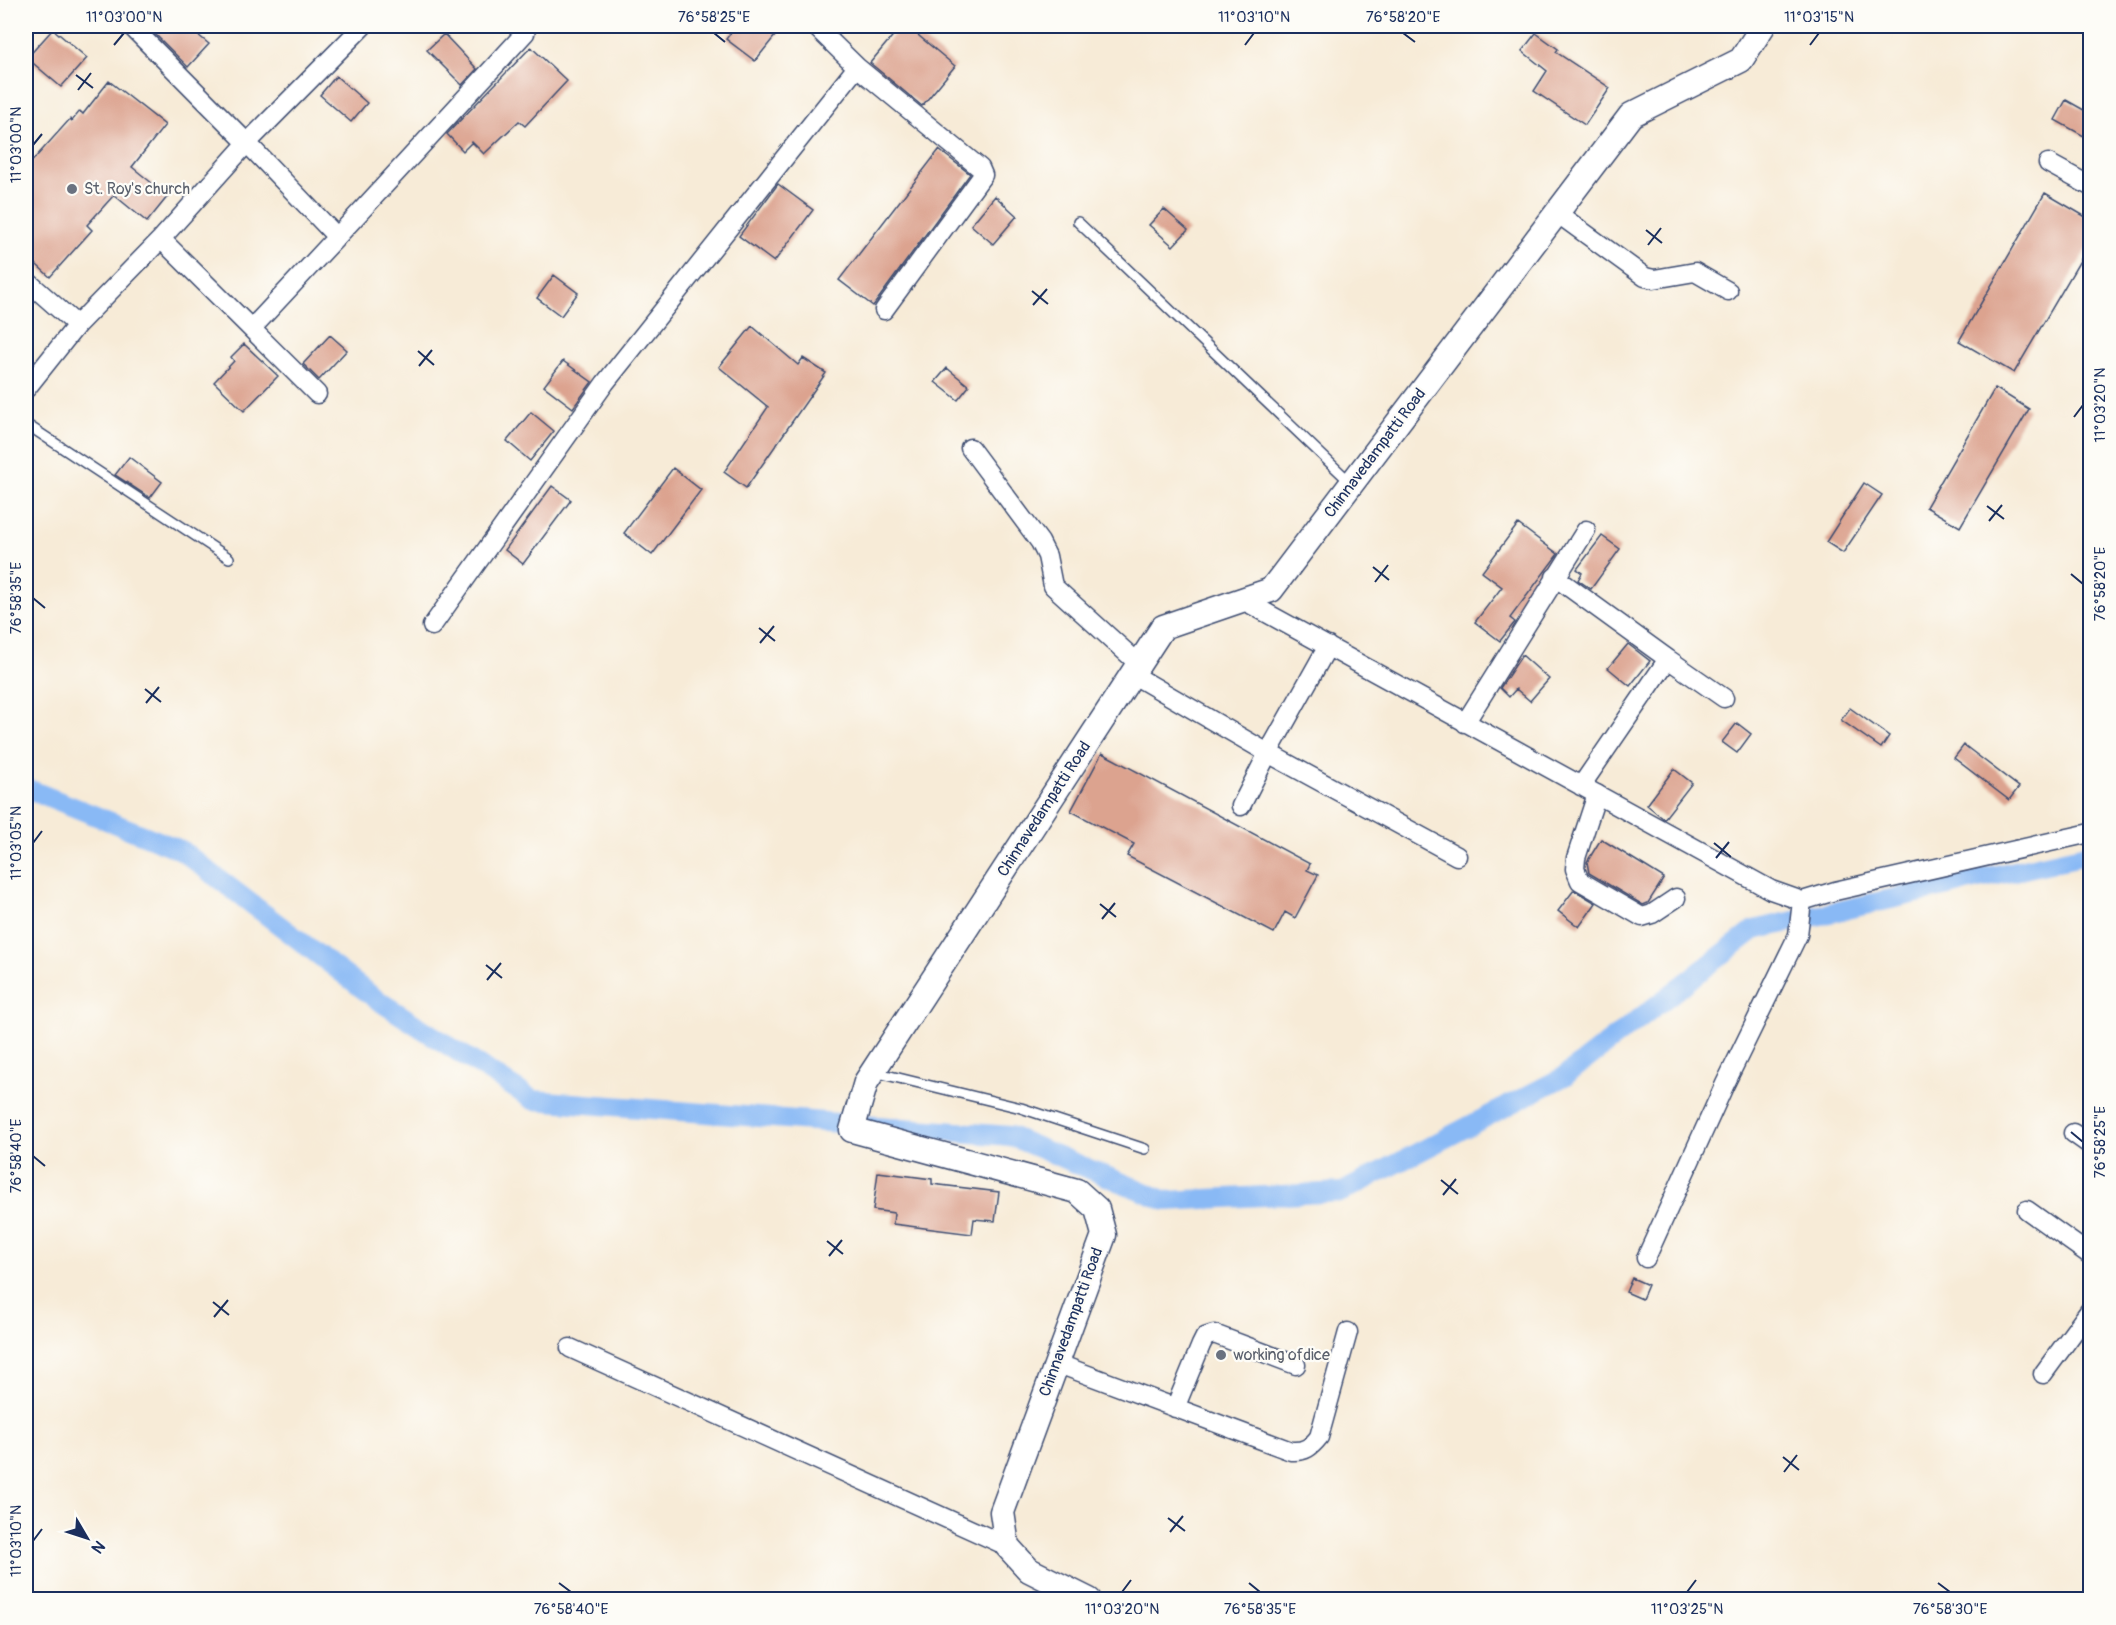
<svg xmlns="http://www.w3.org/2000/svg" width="2116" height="1625" font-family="Pangolin,sans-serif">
  <rect width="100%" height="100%" fill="#fdfcf7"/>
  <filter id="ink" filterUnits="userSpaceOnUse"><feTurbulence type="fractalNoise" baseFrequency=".0167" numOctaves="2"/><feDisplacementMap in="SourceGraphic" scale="12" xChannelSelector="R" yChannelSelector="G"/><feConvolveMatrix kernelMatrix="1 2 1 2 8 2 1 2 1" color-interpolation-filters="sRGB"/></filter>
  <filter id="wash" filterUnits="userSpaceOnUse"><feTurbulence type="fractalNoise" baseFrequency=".008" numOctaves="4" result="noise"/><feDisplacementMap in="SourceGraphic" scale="24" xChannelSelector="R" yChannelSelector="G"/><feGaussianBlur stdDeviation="1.35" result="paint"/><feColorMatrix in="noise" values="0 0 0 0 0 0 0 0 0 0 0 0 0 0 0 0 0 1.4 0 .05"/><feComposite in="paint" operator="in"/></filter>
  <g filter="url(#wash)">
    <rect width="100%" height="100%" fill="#f7ebd7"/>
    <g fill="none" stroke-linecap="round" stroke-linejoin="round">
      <!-- canal -->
      <path stroke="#89b9f5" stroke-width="20" d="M26 788 181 850 376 999 533 1100 1010 1136 1166 1201 1342 1192 1565 1076 1754 930 2090 854"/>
    </g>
    <g id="blocks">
      <!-- building -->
      <path fill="#dca38f" d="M147 26H187L209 44 188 67Z
        M736 26H783L755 61 726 39Z
        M901 26H907L955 66 922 106 870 63Z
        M53 29 87 58 61 87 27 58Z
        M1536 33 1558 49 1556 52 1610 88 1585 125 1534 91 1547 71 1522 51Z
        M444 34 477 69 462 85 427 50Z
        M531 47 567 81 525 126 519 121 484 154 472 142 463 151 447 134Z
        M336 76 367 103 351 122 320 95Z
        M109 81 165 125 132 167 168 196 147 222 114 195 87 225 92 230 50 277 26 255V168L70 119 72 121 80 111 83 114Z
        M2066 100 2091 114V140L2055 120Z
        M939 150 970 174 873 306 839 280Z
        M778 184 813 210 774 262 739 236Z
        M2045 193 2091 220V242L2014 373 1959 341Z
        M995 196 1017 216 993 244 971 225Z
        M1164 209 1188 230 1173 246 1149 225Z
        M554 275 578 293 561 316 537 298Z
        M752 326 798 365 803 358 826 373 746 488 724 472 768 407 719 367Z
        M330 335 347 350 319 380 303 364Z
        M244 344 278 376 244 411 214 382 234 361 231 357Z
        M563 361 592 382 573 408 544 386Z
        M947 368 969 386 958 400 935 382Z
        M1995 388 2029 409 1960 527 1926 507Z
        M531 412 554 431 530 461 507 441Z
        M129 457 162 482 150 498 115 475Z
        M673 468 701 490 652 555 624 533Z
        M1864 483 1882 495 1843 553 1826 542Z
        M552 486 571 500 523 564 505 550Z
        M1518 524 1558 554 1510 618 1515 622 1500 641 1475 622 1502 587 1482 572Z
        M1602 536 1620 549 1591 589 1578 580 1582 573 1577 569Z
        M1628 644 1650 661 1630 686 1608 668Z
        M1522 655 1549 679 1530 701 1516 689 1509 697 1500 688Z
        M1850 708 1889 736 1881 748 1841 720Z
        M1737 723 1751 734 1737 753 1722 742Z
        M1964 745 2019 787 2009 800 1954 758Z
        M1102 753 1310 864 1307 870 1318 875 1295 918 1285 912 1274 933 1127 856 1134 844 1071 811Z
        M1674 769 1692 783 1664 819 1647 805Z
        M1601 839 1664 878 1648 903 1643 905 1589 873 1587 862Z
        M1574 890 1596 903 1579 927 1558 911Z
        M878 1172 932 1179V1184L999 1192 995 1221 974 1219 972 1234 893 1224 894 1213 873 1210Z
        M1632 1278 1648 1285 1642 1299 1626 1292Z"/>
    </g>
  </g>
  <g filter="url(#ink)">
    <use href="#blocks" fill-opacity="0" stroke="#3c4b70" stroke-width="1.5"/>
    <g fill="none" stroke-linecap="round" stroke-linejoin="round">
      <!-- service casing -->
      <g stroke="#3c4b70" stroke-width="12">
        <path id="service" d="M1078 222 1350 482
          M26 424 229 558
          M874 1072 1021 1108 1145 1149"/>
      </g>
      <!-- minor casing -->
      <g stroke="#3c4b70" stroke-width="21">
        <path id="minor" d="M131 26 247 143 363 26
          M857 67 980 168 983 175 884 310
          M2048 163 2090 186
          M1557 213 1645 277 1654 279 1695 272 1728 291
          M161 239 317 394
          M26 280 77 325 26 389
          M77 325 161 239 247 143 337 237 525 33 527 26
          M252 328 337 237
          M970 448 1040 542 1047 556 1053 586 1139 664
          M1555 577 1668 659 1581 786
          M1243 600 1771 890 1802 901 1835 891 2090 833
          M432 626 605 383 857 67 815 26
          M1668 659 1724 698
          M1132 674 1268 753 1328 646
          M1465 723 1586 530
          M1597 794 1576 858 1575 869 1580 881 1642 917 1652 914 1676 898
          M1241 806 1268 753 1457 856
          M2073 1133 2090 1145
          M2027 1210 2090 1255
          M1646 1258 1725 1084 1798 935 1802 901
          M570 1348 1007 1546
          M1056 1363 1291 1451C1305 1452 1311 1447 1319 1437L1348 1332
          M2043 1374 2090 1310
          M1175 1408 1201 1345 1205 1337 1214 1334 1296 1365"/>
      </g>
      <!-- tertiary casing -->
      <g stroke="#3c4b70" stroke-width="27">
        <path id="tertiary" d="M1089 1600 1029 1570 1007 1546 1002 1512 1104 1235 1097 1209 1077 1191 852 1130 866 1082 1163 627 1271 590 1631 115 1741 60 1763 26"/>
      </g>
      <!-- service -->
      <use href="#service" stroke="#fff" stroke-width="9"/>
      <!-- minor -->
      <use href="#minor" stroke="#fff" stroke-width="18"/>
      <!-- tertiary -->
      <use href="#tertiary" stroke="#fff" stroke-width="24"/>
    </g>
  </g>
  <!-- ticks -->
  <path fill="none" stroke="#1b2f5e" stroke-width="2" d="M714 33 725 42M1403 33 1415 42M114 45 124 33M1245 45 1254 33M1810 45 1819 33M76 75 93 88M78 90 91 73M33 145 42 134M1646 230 1662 243M1648 245 1661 228M1032 291 1048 304M1033 305 1047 289M418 351 434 365M419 366 432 350M2074 417 2083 405M1987 506 2004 519M1989 521 2002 505M1373 567 1389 580M2071 574 2083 584M1375 582 1388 565M33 598 45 608M759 628 775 641M760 643 774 626M145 689 161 702M146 703 159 687M33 843 42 831M1714 843 1731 857M1716 858 1729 842M1100 904 1116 917M1102 919 1115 903M486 965 502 978M487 980 501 963M2071 1132 2083 1142M33 1156 45 1166M1441 1180 1458 1194M1443 1195 1456 1179M827 1241 843 1254M829 1256 842 1240M213 1302 229 1315M214 1317 228 1300M1783 1457 1799 1470M1784 1472 1797 1455M1168 1518 1185 1531M1170 1532 1183 1516M33 1541 42 1529M559 1583 571 1592M1249 1583 1260 1592M1938 1583 1950 1592M1122 1592 1131 1580M1687 1592 1696 1580"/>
  <!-- markers -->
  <g fill="#6b7280" stroke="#fdfcf7" stroke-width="2">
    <circle cx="72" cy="189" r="6"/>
    <circle cx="1221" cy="1355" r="6"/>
  </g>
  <g text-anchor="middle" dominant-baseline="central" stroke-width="4.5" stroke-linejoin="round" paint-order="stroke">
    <!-- worship labels -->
    <g font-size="16" fill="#5b616d" stroke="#fdfcf7" text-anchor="start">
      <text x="84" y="189">St. Roy's church</text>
      <text x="1233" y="1355">working ofdice</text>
    </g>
    <!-- street labels -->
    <g font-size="16" fill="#1b2f5e" stroke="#fdfcf7">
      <text transform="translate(1375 453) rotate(-53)">Chinnavedampatti Road</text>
      <text transform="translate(1044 809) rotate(-57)">Chinnavedampatti Road</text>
      <text transform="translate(1071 1322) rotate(-70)">Chinnavedampatti Road</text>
    </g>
  </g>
  <!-- margin -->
  <rect width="2116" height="1625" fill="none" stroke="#fdfcf7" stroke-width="66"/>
  <!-- north arrow -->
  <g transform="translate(87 1538) rotate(129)" stroke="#fdfcf7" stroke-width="4.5" paint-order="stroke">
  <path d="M0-4.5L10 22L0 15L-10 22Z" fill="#1b2f5e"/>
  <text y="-9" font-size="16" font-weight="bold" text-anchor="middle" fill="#1b2f5e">N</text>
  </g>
  <rect x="33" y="33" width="2050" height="1559" fill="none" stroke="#1b2f5e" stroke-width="2"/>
  <g font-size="15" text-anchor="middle" fill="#1b2f5e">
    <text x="124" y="22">11°03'00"N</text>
    <text x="714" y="22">76°58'25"E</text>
    <text x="1254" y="22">11°03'10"N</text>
    <text x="1403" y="22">76°58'20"E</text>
    <text x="1819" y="22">11°03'15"N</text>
    <text transform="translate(16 145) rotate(-90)" y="5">11°03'00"N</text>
    <text transform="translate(2100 405) rotate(-90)" y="5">11°03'20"N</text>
    <text transform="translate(2100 584) rotate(-90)" y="5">76°58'20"E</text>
    <text transform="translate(16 598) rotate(-90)" y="5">76°58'35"E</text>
    <text transform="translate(16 843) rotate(-90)" y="5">11°03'05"N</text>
    <text transform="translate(2100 1142) rotate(-90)" y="5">76°58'25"E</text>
    <text transform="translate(16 1156) rotate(-90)" y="5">76°58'40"E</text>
    <text transform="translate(16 1541) rotate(-90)" y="5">11°03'10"N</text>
    <text x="571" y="1614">76°58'40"E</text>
    <text x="1122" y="1614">11°03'20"N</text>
    <text x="1260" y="1614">76°58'35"E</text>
    <text x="1687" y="1614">11°03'25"N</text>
    <text x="1950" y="1614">76°58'30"E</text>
  </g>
</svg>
